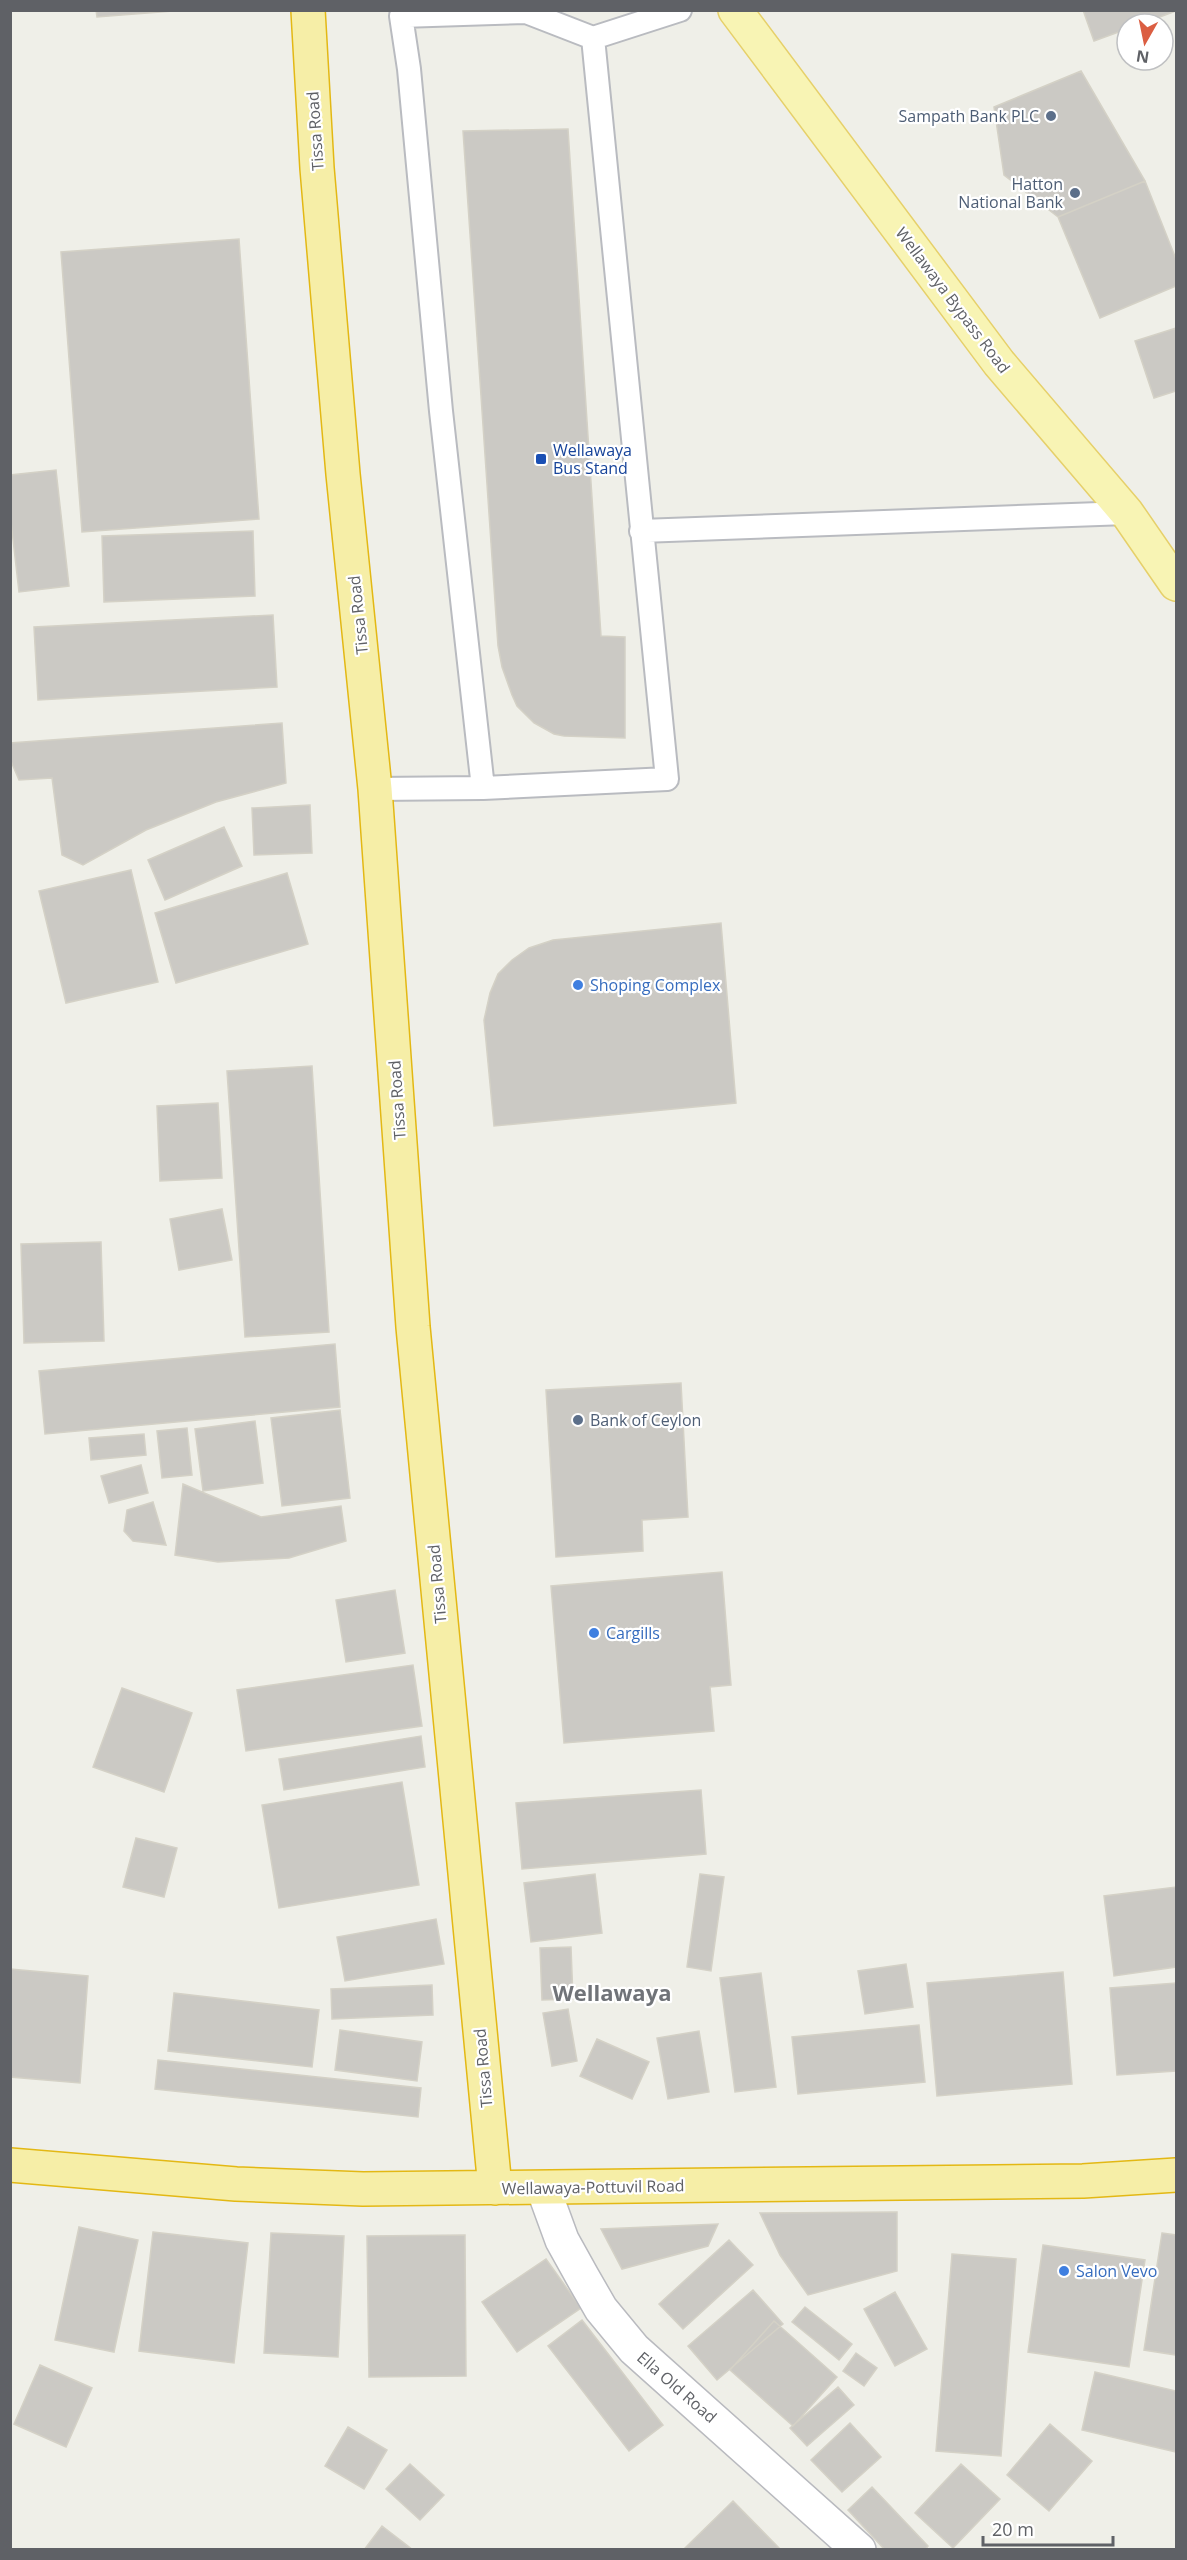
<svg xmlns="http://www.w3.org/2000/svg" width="1187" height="2560" font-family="'Open Sans',sans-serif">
  <rect width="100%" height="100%" fill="#efefe8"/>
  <!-- building -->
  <path fill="#cbc9c4" stroke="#d4d1c6" stroke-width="1.5" d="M96 10H186L97 17Z
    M1083 10H1176V11L1141 24H1127V29L1094 41Z
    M1081 71 1145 181 1058 217 1004 175 994 107Z
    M568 129 601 636 625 637V738L564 736 554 734 534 723 517 706 512 695 502 667 498 646 463 131Z
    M1145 181 1176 259V286L1100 318 1058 217Z
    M239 239 259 519 82 532 61 252Z
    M1176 328V391L1154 398 1135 341Z
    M56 470 69 586 19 592 10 513V475Z
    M253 531 255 596 104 602 102 536Z
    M273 615 277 687 38 700 34 627Z
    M282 723 286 783 216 802 146 830 83 865 62 855 52 778 19 780 10 759V743Z
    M310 805 312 853 254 855 252 808Z
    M224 827 242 866 165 900 148 860Z
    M131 870 158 982 66 1003 39 891Z
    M287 873 308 944 176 983 155 913Z
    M721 923 736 1103 494 1126 484 1020 490 993 498 974 512 960 529 948 553 940Z
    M312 1066 329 1332 245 1337 227 1071Z
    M218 1103 222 1178 160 1181 157 1106Z
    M222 1209 232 1260 179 1270 170 1219Z
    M101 1242 104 1341 24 1343 21 1244Z
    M335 1344 340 1407 45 1434 39 1371Z
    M681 1383 688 1517 642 1520 643 1551 556 1557 546 1390Z
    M340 1410 350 1498 282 1506 271 1418Z
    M255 1421 263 1483 203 1491 195 1429Z
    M187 1428 192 1475 162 1478 157 1431Z
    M144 1434 146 1455 91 1460 89 1438Z
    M141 1465 148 1493 109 1503 101 1476Z
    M183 1484 261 1517 341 1506 346 1541 289 1558 218 1562 175 1555Z
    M153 1502 166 1545 133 1541 124 1531 127 1510Z
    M722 1572 731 1685 710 1687 714 1731 564 1743 551 1586Z
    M395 1590 405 1653 346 1662 336 1600Z
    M413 1665 422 1726 246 1751 237 1690Z
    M122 1688 192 1713 164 1792 93 1767Z
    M421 1736 425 1767 284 1790 279 1759Z
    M402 1782 419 1885 279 1908 262 1805Z
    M701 1790 706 1854 522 1869 516 1803Z
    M136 1838 177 1848 164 1897 123 1887Z
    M595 1874 602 1933 531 1942 524 1883Z
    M700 1874 724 1877 711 1971 687 1967Z
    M1176 1887V1967L1114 1976 1104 1896Z
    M436 1919 444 1964 345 1981 337 1937Z
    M571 1947 573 1999 542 2000 540 1948Z
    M906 1964 913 2007 865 2014 858 1971Z
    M10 1969 88 1976 80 2083 10 2077Z
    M1063 1972 1072 2084 937 2096 927 1983Z
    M761 1973 776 2087 735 2092 720 1978Z
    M1176 1983V2071L1117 2075 1110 1988Z
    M432 1985 433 2015 332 2019 331 1989Z
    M174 1993 319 2010 312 2067 168 2051Z
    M568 2009 577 2061 552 2066 543 2013Z
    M919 2025 925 2082 798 2094 792 2037Z
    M340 2030 422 2042 417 2081 335 2070Z
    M699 2031 709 2092 668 2099 657 2038Z
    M597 2039 649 2062 632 2099 580 2076Z
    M158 2060 421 2088 418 2117 155 2089Z
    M897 2212V2271L808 2295 780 2255 760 2213Z
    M718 2224 708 2246 622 2269 601 2229Z
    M79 2227 138 2240 114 2352 55 2340Z
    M153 2232 248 2243 234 2363 139 2351Z
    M271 2233 344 2236 338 2357 264 2353Z
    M1162 2233 1176 2235V2355L1144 2350Z
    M465 2235 466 2376 369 2377 367 2236Z
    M729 2240 753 2265 683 2329 659 2304Z
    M1043 2245 1145 2260 1129 2367 1028 2352Z
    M952 2254 1016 2259 1001 2456 936 2451Z
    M546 2259 581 2308 517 2352 482 2302Z
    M753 2290 783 2324 717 2380 688 2346Z
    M895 2292 927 2349 895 2366 864 2309Z
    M805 2307 852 2344 839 2360 792 2322Z
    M582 2320 663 2425 629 2451 548 2346Z
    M774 2321 837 2377 793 2426 730 2370Z
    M856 2353 877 2368 864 2386 843 2371Z
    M40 2365 92 2388 66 2447 14 2424Z
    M1095 2372 1176 2391V2452L1082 2430Z
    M838 2387 854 2405 807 2446 790 2428Z
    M850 2423 881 2457 842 2492 811 2460Z
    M1050 2424 1092 2461 1049 2511 1007 2475Z
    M348 2427 387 2450 364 2489 325 2466Z
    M410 2464 444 2495 420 2520 386 2489Z
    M961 2464 1000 2499 953 2548 915 2513Z
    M872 2487 928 2546 925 2550H885L848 2510Z
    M733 2501 781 2550H683Z
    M382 2526 413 2550H364Z"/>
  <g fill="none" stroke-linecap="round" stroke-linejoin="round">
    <!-- service casing -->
    <g stroke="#b9bbc0" stroke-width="26">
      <path id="service" d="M526 12 593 38 667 779 483 788 441 411 409 69 401 16Z
        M593 38 680 10
        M641 531 1127 513
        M375 789 483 788"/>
    </g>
    <!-- secondary casing -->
    <g stroke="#b9babf" stroke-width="36">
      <path id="secondary" d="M543 2188 562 2240 582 2276 601 2309 634 2349 859 2550"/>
    </g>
    <!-- primary casing -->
    <g stroke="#e6d06a" stroke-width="36">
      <path id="primary" d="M735 10 999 363 1127 513 1176 584"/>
    </g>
    <!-- trunk casing -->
    <g stroke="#e3b814" stroke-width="36">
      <path id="trunk" d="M308 10 317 168 343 474 375 789 413 1327 495 2188
        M10 2165 236 2184 363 2189 1083 2181 1176 2175"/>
    </g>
    <!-- service -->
    <use href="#service" stroke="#fff" stroke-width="22"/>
    <!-- secondary -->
    <use href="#secondary" stroke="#fff" stroke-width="33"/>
    <!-- primary -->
    <use href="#primary" stroke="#f8f4b4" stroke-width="33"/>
    <!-- trunk -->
    <use href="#trunk" stroke="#f6eea7" stroke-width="33"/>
  </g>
  <!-- markers -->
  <g fill="#5c6f8a" stroke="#fff" stroke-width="2">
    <circle cx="1051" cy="116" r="6"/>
    <circle cx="1075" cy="193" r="6"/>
    <circle cx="578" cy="1420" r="6"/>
  </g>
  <rect fill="#1a4fb4" stroke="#fff" stroke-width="2" x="535" y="453" width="12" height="12" rx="3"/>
  <g fill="#3f7fe0" stroke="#fff" stroke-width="2">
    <circle cx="578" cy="985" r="6"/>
    <circle cx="594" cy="1633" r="6"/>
    <circle cx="1064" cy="2271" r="6"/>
  </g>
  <g text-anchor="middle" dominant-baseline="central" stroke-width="4.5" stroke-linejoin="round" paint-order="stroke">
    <!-- service labels -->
    <g font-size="16" fill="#4e5e75" stroke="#fff" text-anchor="end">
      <text x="1039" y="116">Sampath Bank PLC</text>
      <text x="1063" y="184">Hatton<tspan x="1063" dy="18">National Bank</tspan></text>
      <text x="590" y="1420" text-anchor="start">Bank of Ceylon</text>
    </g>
    <!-- street labels -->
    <g font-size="16" fill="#5f6166" stroke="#fff">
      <text transform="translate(315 131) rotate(-94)">Tissa Road</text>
      <text transform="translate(953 300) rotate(53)">Wellawaya Bypass Road</text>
      <text transform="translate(358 615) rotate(-96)">Tissa Road</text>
      <text transform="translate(397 1100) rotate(-94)">Tissa Road</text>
      <text transform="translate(437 1584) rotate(-95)">Tissa Road</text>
      <text transform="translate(483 2068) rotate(-95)">Tissa Road</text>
      <text transform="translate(593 2187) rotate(-1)">Wellawaya-Pottuvil Road</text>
      <text transform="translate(677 2387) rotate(41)">Ella Old Road</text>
    </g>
    <!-- transit labels -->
    <g font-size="16" fill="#164399" stroke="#fff" text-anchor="start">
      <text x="553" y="450">Wellawaya<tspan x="553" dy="18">Bus Stand</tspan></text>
    </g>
    <!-- shop labels -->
    <g font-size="16" fill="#366cbe" stroke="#fff" text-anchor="start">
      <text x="590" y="985">Shoping Complex</text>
      <text x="606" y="1633">Cargills</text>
      <text x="1076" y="2271">Salon Vevo</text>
    </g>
    <!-- district labels -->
    <g font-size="22" font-weight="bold" fill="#707378" stroke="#fff">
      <text x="612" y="1992">Wellawaya</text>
    </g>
  </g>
  <!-- border -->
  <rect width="1187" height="2560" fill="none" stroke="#5f6166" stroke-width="24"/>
  <!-- north arrow -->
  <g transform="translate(1145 42) rotate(189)"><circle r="28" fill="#ffffff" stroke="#bfc0c2" stroke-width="1.5"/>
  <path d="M0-4.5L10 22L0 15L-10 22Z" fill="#db5e42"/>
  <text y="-9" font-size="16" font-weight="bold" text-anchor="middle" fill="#5f6166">N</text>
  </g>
  <!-- scale -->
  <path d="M983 2536v9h130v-9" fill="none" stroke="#5f6166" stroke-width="3"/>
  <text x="992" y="2536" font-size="18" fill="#5f6166" stroke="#ffffff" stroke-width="4.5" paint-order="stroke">20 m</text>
</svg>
